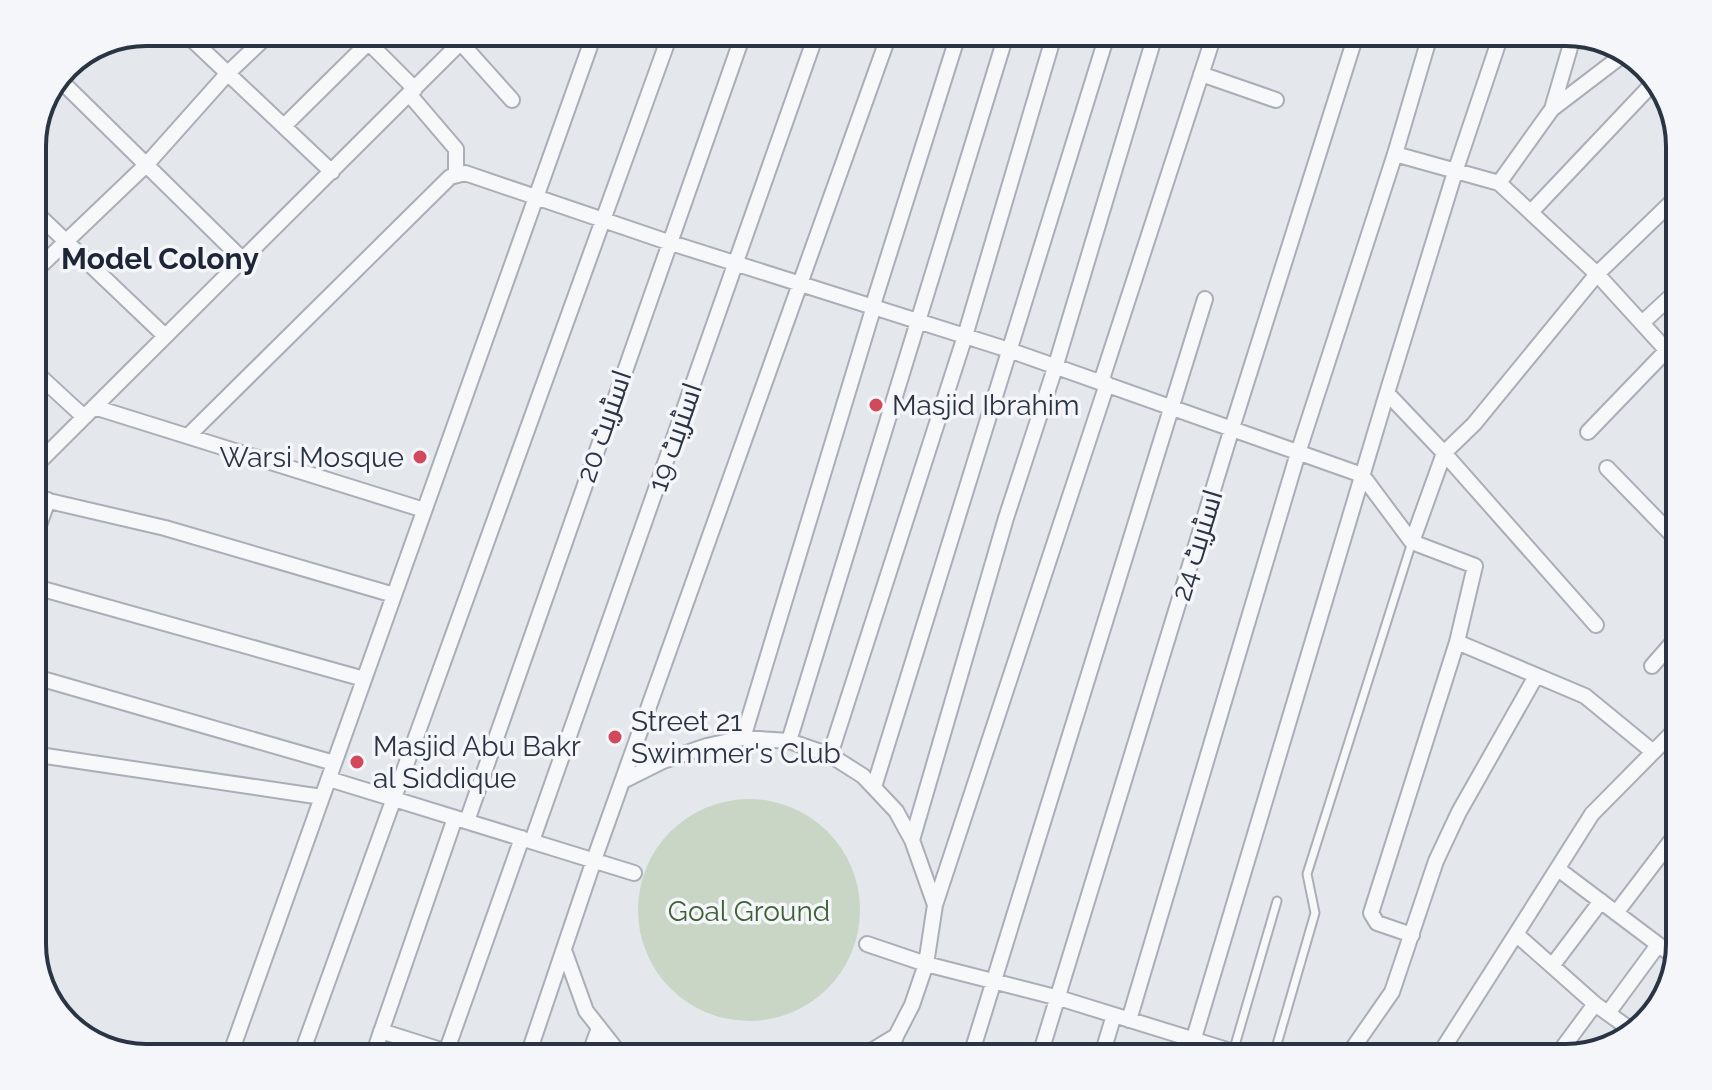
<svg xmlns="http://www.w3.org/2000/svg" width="1712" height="1090" font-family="Raleway,Cairo,sans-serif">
  <rect width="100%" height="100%" fill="#e4e7ec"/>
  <!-- green -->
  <path fill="#c9d6c5" d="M638 910a111 111 0 1 1 222 0a111 111 0 1 1-222 0Z"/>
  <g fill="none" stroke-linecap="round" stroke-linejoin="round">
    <!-- lane casing -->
    <g stroke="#a9aeb7" stroke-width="11">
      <path id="lane" d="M1233 1052 1277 901
        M1273 1058 1315 913 1307 874 1412 542"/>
    </g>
    <!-- street casing -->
    <g stroke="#a9aeb7" stroke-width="18">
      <path id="street" d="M184 32 332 172
        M358 32 415 89
        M439 32 455 48
        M1574 34 1552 109 1628 51
        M461 43 512 100
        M1201 74 1276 100
        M59 79 242 259
        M409 94 456 149V175
        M284 126 368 43
        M1395 154 1499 183 1597 274 1680 365
        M1499 183 1552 109
        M32 209 164 335
        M1531 212 1656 80
        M32 274 146 165 228 73 271 32
        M873 305 959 32
        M1642 323 1680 288
        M32 369 84 417
        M1101 382 1215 32
        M1387 393 1444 453 1596 625
        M94 407 424 510
        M1588 432 1667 350
        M188 436 450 177 465 173 668 242 1009 350 1362 475 1412 542 1475 566 1457 642 1371 913 1377 923 1412 935
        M1607 468 1680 543
        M32 469 471 32
        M32 497 165 528 394 595
        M1412 542 1444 453 1474 424 1597 274 1680 194
        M32 545 48 500
        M32 586 364 679
        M1457 642 1585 696 1652 751
        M1652 666 1680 634
        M32 676 334 763
        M743 738 874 306
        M789 741 1007 32
        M32 754 322 797
        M830 755 965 336 1055 32
        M329 779 634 873
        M623 781 663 761 707 746 743 738 789 741 830 755 863 776 896 811 912 840 935 905 926 964 912 1005 896 1036 860 1058
        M874 787 1108 32
        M467 821 744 32
        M912 840 1006 518 1055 368 1156 32
        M532 841 817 32
        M1558 869 1676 958
        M935 905 1107 384
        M1616 913 1680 829
        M1516 934 1592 814 1680 725
        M867 944 926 964 1059 998 1253 1058
        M564 950 586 1011 623 1058
        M1552 966 1601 901
        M1608 1013 1658 945
        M1129 1020 1298 453 1395 154 1431 32
        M381 1031 466 1058
        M229 1058 595 32
        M300 1058 671 32
        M372 1058 455 818
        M444 1058 522 838
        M527 1058 594 860 890 32
        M588 1058 599 1028
        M889 1058 896 1036
        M970 1058 1205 299
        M1039 1058 1232 428 1357 32
        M1101 1058 1114 1015
        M1188 1058 1387 393 1455 172 1502 32
        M1346 1058 1392 992 1436 861 1459 812 1536 676
        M1437 1058 1516 934 1595 1004 1634 1032
        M1555 1058 1595 1004"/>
    </g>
    <!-- lane -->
    <use href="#lane" stroke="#f7f8fa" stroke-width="7"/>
    <!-- street -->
    <use href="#street" stroke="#f7f8fa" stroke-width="14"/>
  </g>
  <!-- markers -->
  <g fill="#d1495b" stroke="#f4f6f9" stroke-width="3">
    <circle cx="876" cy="405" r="8"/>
    <circle cx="420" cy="457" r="8"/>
    <circle cx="615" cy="737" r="8"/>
    <circle cx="357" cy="762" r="8"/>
  </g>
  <g text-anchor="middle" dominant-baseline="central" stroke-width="7" stroke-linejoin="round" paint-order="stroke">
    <!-- poi labels -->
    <g font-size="28" fill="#2b3445" stroke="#f4f6f9" text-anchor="start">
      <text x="892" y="405">Masjid Ibrahim</text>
      <text x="404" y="457" text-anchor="end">Warsi Mosque</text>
      <text x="631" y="721">Street 21<tspan x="631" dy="32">Swimmer's Club</tspan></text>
      <text x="373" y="746">Masjid Abu Bakr<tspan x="373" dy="32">al Siddique</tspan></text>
    </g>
    <!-- street labels -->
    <g font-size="28" fill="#2b3445" stroke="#f4f6f9">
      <text transform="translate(604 426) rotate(-71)">اسٹریٹ 20</text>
      <text transform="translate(675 437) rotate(-71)">اسٹریٹ 19</text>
      <text transform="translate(1197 545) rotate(-73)">اسٹریٹ 24</text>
    </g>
    <!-- park labels -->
    <g font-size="28" fill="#3f6138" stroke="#f4f6f9">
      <text x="749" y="911">Goal Ground</text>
    </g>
    <!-- neighbourhood labels -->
    <g font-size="30" font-weight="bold" fill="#1d2536" stroke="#f4f6f9">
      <text x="160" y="258">Model Colony</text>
    </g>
  </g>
  <!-- crop -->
  <path d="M0 0H1712V1090H0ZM146 46H1566A100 100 0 0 1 1666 146V944A100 100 0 0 1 1566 1044H146A100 100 0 0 1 46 944V146A100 100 0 0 1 146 46Z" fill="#f4f6f9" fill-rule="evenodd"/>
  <path fill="none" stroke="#2b3445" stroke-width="4" d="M146 46H1566A100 100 0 0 1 1666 146V944A100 100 0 0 1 1566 1044H146A100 100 0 0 1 46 944V146A100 100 0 0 1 146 46Z"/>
</svg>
